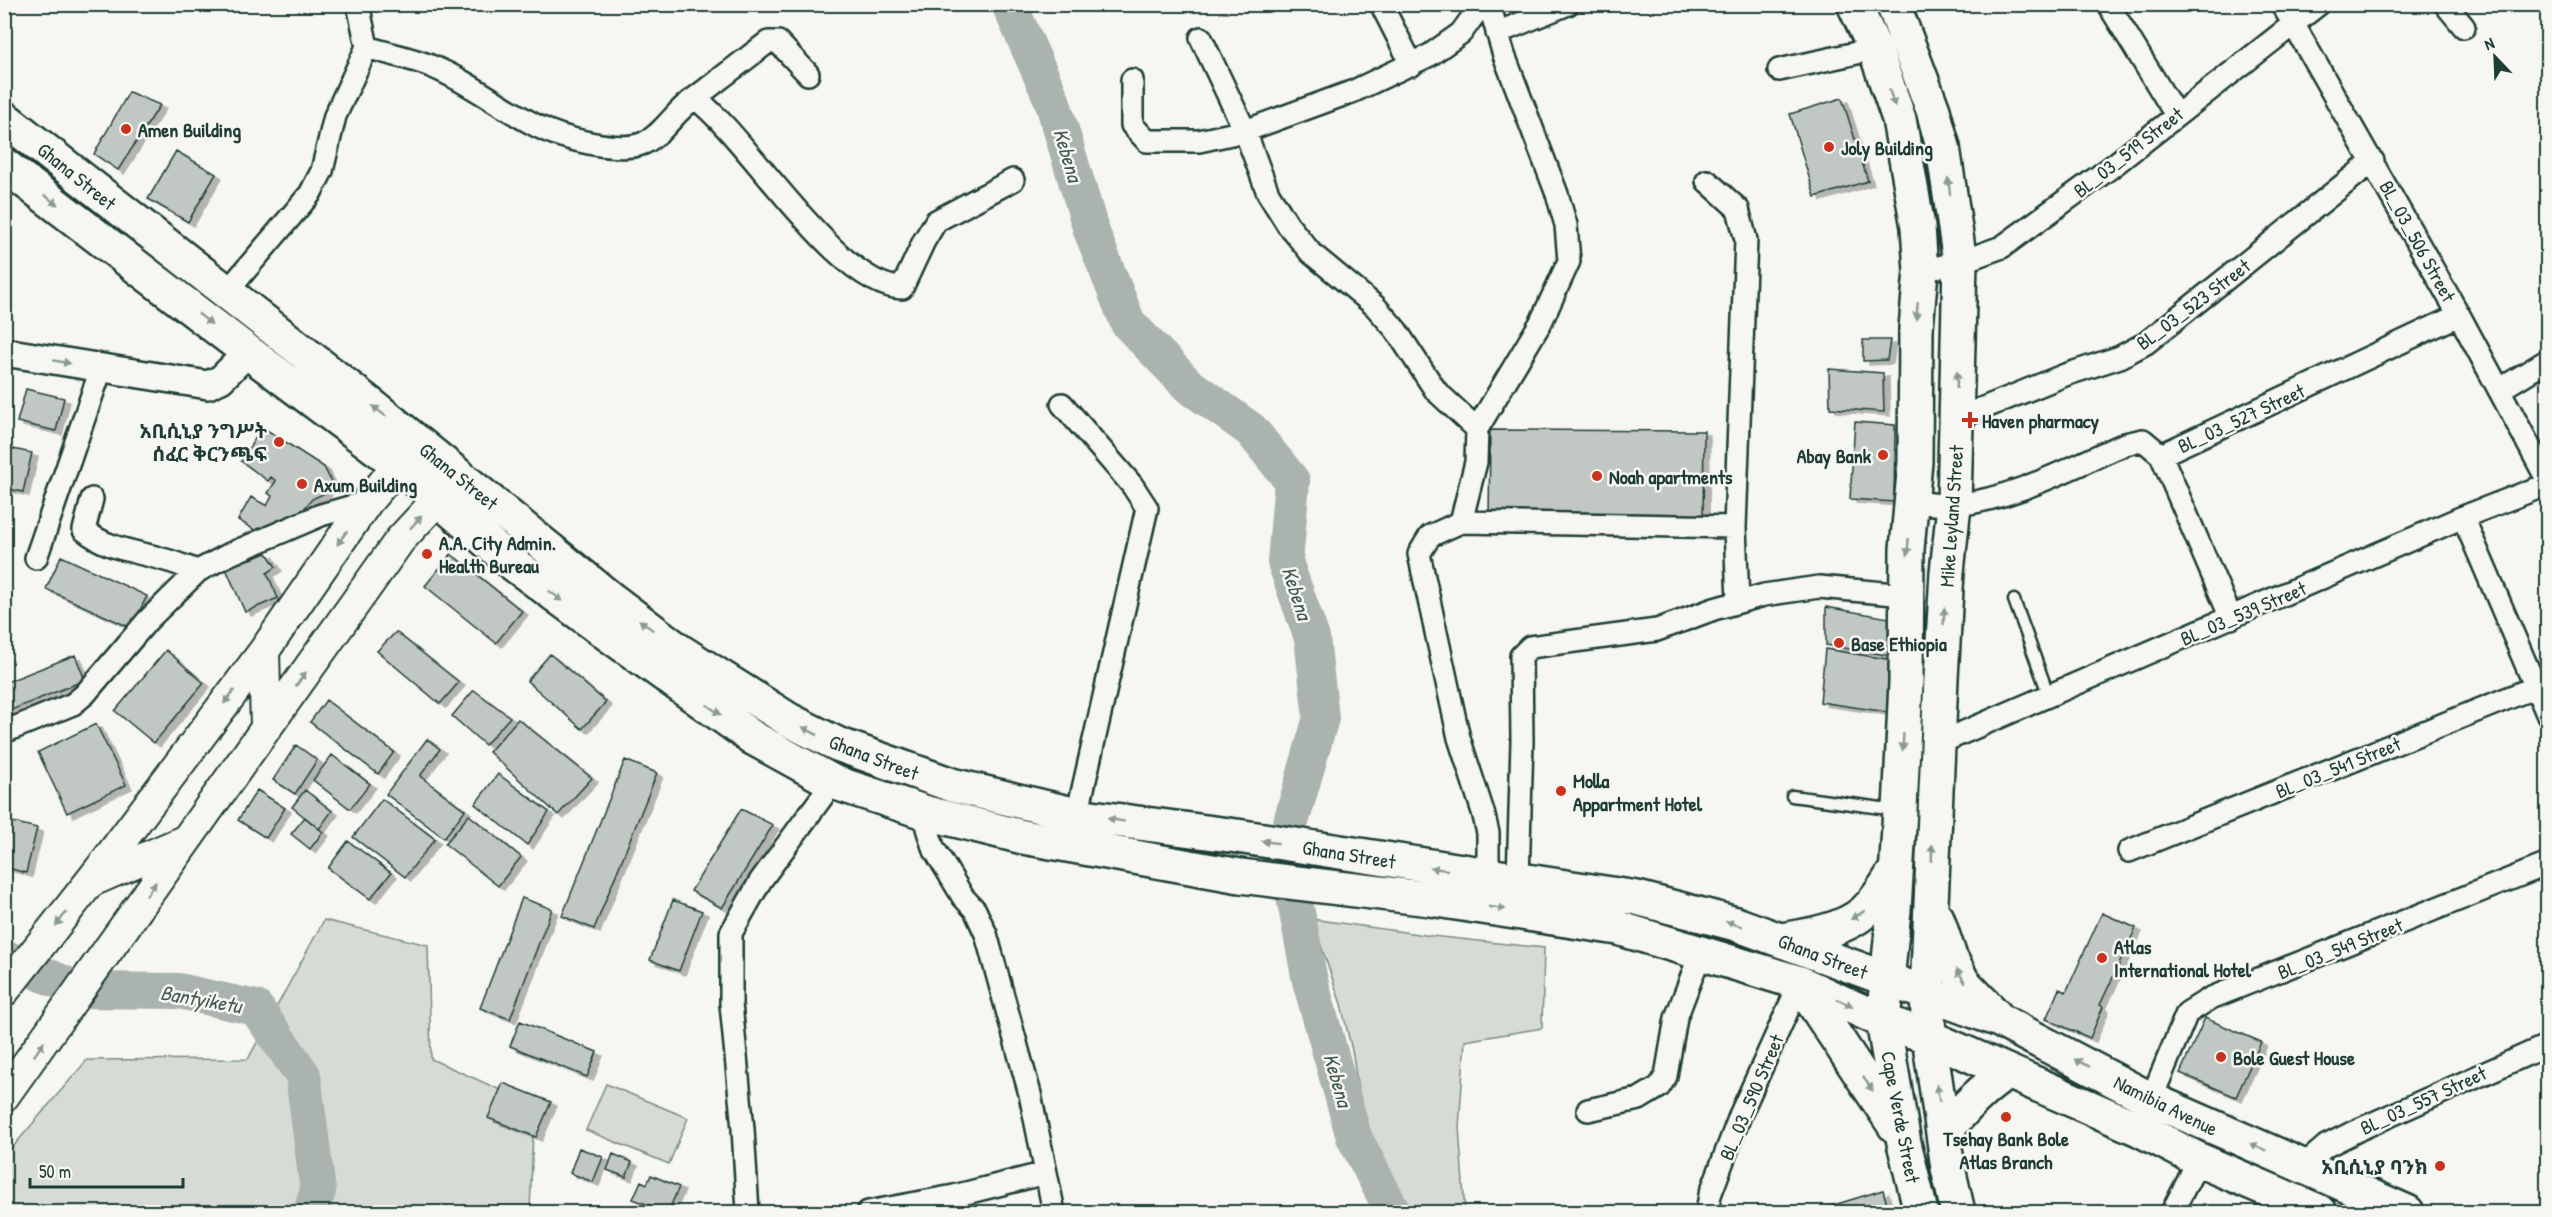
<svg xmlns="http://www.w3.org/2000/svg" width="2552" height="1217" font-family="'Patrick Hand','Noto Sans Ethiopic',sans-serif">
  <defs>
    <filter id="shadow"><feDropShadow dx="6" dy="4" stdDeviation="0" flood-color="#0004"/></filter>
  </defs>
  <rect width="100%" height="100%" fill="#f6f6f2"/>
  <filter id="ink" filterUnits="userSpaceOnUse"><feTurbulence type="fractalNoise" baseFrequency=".0167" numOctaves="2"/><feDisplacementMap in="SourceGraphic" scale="12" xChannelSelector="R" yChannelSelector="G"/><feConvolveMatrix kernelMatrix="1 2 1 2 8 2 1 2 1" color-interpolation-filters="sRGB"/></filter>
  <g filter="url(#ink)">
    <!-- green -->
    <path fill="#d6dbd6" stroke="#7a8c85" stroke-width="1.5" d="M1312 919 1432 936 1544 948 1542 1028 1465 1041 1459 1127 1465 1212H1405L1364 1132 1353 1055 1341 1004Z
      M324 920 428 945 431 1059 534 1105 530 1212H5V1156L87 1060 248 1059Z
      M606 1084 688 1118 669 1164 586 1130Z"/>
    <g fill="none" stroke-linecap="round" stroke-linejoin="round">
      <!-- river -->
      <path stroke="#aab3ae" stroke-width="36" d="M1009 4 1052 100 1091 230 1128 323 1188 385 1251 430 1292 481 1285 562 1312 638 1321 718 1280 860 1292 886 1310 981 1354 1137 1393 1212
        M4 957 79 990 179 991 256 1008 303 1075 318 1191 311 1212"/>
    </g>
    <!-- building -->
    <path fill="#c1c8c3" stroke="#1f3d34" stroke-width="1.5" filter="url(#shadow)" d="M129 92 160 105 118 170 94 154Z
      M1842 98 1868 181 1815 197 1790 114Z
      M176 151 216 174 188 222 148 199Z
      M1863 340H1890L1887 360 1863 361Z
      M1829 369 1883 373 1884 412 1830 408Z
      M26 389 64 398 56 431 17 422Z
      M1855 422 1895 425 1894 502 1850 499Z
      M262 427 324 467 331 481 325 493 312 499 300 514 263 535 238 520 251 497 267 506 272 496 268 493 276 481 271 477 268 481 241 461Z
      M1490 430 1704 431 1703 522 1489 521Z
      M4 447 32 453 23 492 4 488Z
      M248 553 251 559 267 553 276 567 267 573 278 598 245 612 224 564Z
      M451 554 522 611 496 643 425 586Z
      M61 556 147 596 131 628 46 589Z
      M1826 607 1895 619 1892 656 1826 645Z
      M396 632 459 682 440 704 377 651Z
      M1825 649 1892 660 1887 712 1820 702Z
      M166 650 204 683 154 743 115 711Z
      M550 654 606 702 582 729 527 681Z
      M75 655 85 680 4 713V683Z
      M474 690 510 717 485 745 452 716Z
      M326 700 394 752 378 774 310 722Z
      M518 719 592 778 558 815 489 752Z
      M96 724 126 785 67 813 38 752Z
      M427 739 440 749 420 776 465 810 444 838 386 794Z
      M296 745 317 760 295 794 273 780Z
      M332 755 370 784 350 809 313 780Z
      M625 760 657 773 594 929 562 916Z
      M498 774 549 812 527 845 475 804Z
      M257 790 285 808 266 838 238 820Z
      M305 790 332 811 319 829 292 807Z
      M382 799 435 839 405 877 353 837Z
      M741 809 773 825 722 908 691 891Z
      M469 815 521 857 498 886 445 844Z
      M305 817 323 832 310 849 291 834Z
      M4 820 37 828 26 873 4 867Z
      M348 841 391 873 370 899 328 868Z
      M522 898 552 909 510 1019 480 1008Z
      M673 900 702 911 679 971 650 960Z
      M2102 913 2136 928 2100 1005 2103 1007 2090 1038 2046 1019 2059 989 2066 992Z
      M2205 1018 2261 1042 2236 1097 2180 1073Z
      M520 1021 597 1052 587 1077 510 1046Z
      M503 1083 551 1102 536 1137 488 1118Z
      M579 1148 603 1157 593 1182 570 1173Z
      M613 1154 632 1162 626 1177 607 1170Z
      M651 1175 679 1187 668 1212 633 1199 641 1181 647 1184Z
      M1883 1190 1889 1212H1811Z"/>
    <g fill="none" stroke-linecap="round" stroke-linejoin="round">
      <!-- service casing -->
      <g stroke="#1f3d34" stroke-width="15">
        <path id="service" d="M2014 600 2049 696
          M1792 796 1896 810"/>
      </g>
      <!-- minor casing -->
      <g stroke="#1f3d34" stroke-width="26">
        <path id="minor" d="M1381 4 1412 65
          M2108 4 2176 115
          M2282 4 2459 315 2548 481
          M2445 4 2464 27
          M1497 33 1568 4
          M1201 38 1245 131 1268 193 1288 225 1311 253 1375 306 1396 330 1436 391 1477 429
          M367 47C388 54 412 58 433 67 470 82 501 108 537 126 560 138 619 154 644 143 665 133 675 110 695 98 748 137 837 287 902 288L924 241 936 221 1013 180
          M1779 70 1875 49
          M1132 80V125L1147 141H1199L1245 131 1354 91 1430 55 1461 33 1482 4
          M695 98 768 42H778L808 74
          M1707 181 1738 209 1746 240 1735 527 1738 602
          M1921 271 1960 262 2002 247 2110 168 2319 4
          M226 293 310 194 322 171 335 116 367 47 358 4
          M2499 390 2548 360
          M1062 404 1132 485 1147 508 1077 815
          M1956 419 2065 375 2120 357 2146 343 2373 161
          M2161 455 2459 315
          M92 499 84 530C107 549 135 551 162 559 174 562 186 567 198 571
          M1911 502C1926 503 1943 506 1957 505 2016 498 2071 467 2125 444L2143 440 2161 455 2231 618
          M2463 517 2548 716
          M1461 522 1735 527
          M36 558 101 369
          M4 732 73 704 85 694 148 620 198 571 230 554 321 515 367 502
          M1939 743 2463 517 2548 484
          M927 813V828L933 847 963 897 975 910 986 934 1030 1094 1054 1212
          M2129 851 2548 682
          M1488 875V833L1483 812 1459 738 1419 554 1430 536 1461 522 1476 462 1477 429 1541 322 1569 261 1566 225 1557 194 1504 55 1489 4
          M1518 880 1522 741 1521 656 1530 647 1657 630 1714 609 1764 595 1819 587 1905 595
          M2147 1109 2187 1013 2211 998 2548 864
          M1588 1110 1639 1099 1659 1087 1666 1076 1676 1018 1701 952
          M2304 1165 2326 1146 2358 1130 2548 1045
          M748 1212 743 1129 731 1004V933L761 880 833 782
          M868 1212 954 1196 1046 1173
          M1707 1212 1710 1195 1741 1113 1800 983
          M2172 1212 2199 1160"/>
      </g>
      <!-- tertiary casing -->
      <g stroke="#1f3d34" stroke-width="32">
        <path id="tertiary" d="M4 352 208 385 221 379 248 352"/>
      </g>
      <!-- secondary casing -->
      <g stroke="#1f3d34" stroke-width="34">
        <path id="secondary" d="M264 651 266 728
          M92 881 186 840
          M4 991 104 864 264 651 367 502 414 447
          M4 1096 400 540 454 482"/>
      </g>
      <!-- primary casing -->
      <g stroke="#1f3d34" stroke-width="38">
        <path id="primary" d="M1854 4 1875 49 1899 119 1918 227 1921 271 1916 328 1915 462 1907 549 1906 682 1900 810 1894 910 1883 1021 1904 1143 1921 1212
          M1893 4 1933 110 1943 147 1960 262 1954 505 1947 572 1941 678 1927 994 1929 1037 1948 1168 1958 1212
          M4 118 380 412 612 600 678 650 789 720 837 744 952 785 1077 815 1237 836 1637 898 1736 924 1999 1020 2150 1099 2407 1212
          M4 165 248 352 399 465 512 563 605 632 753 738 833 782 927 813 1023 837 1240 876 1430 899 1618 928 1800 983 1883 1021 1929 1037 2141 1130 2199 1160 2320 1212
          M1937 918 1950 957 1963 982 1996 1016
          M1781 940C1807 936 1844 930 1864 912 1877 901 1886 885 1895 871
          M1800 983 1895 1126
          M1945 1132C1964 1108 1982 1089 2008 1072"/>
      </g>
      <!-- service -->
      <use href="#service" stroke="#f6f6f2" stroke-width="10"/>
      <!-- minor -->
      <use href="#minor" stroke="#f6f6f2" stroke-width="21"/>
      <!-- tertiary -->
      <use href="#tertiary" stroke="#f6f6f2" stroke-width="27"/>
      <!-- secondary -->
      <use href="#secondary" stroke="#f6f6f2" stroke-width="30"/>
      <!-- primary -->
      <use href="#primary" stroke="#f6f6f2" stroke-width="33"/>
    </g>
    <!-- one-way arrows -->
    <defs><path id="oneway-solid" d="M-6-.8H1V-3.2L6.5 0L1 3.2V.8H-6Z" transform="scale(1.5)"/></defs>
    <g fill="#8a9a93">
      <use href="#oneway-solid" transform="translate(1892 98) rotate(71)"/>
      <use href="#oneway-solid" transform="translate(1949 186) rotate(-98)"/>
      <use href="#oneway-solid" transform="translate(51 200) rotate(37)"/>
      <use href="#oneway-solid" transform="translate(1917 311) rotate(95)"/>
      <use href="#oneway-solid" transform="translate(205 319) rotate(38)"/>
      <use href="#oneway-solid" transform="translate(62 362) rotate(10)"/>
      <use href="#oneway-solid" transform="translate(1957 380) rotate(-89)"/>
      <use href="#oneway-solid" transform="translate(379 411) rotate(-142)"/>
      <use href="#oneway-solid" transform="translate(416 522) rotate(-48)"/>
      <use href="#oneway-solid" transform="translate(342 538) rotate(125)"/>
      <use href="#oneway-solid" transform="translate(1908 547) rotate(94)"/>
      <use href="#oneway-solid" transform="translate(556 596) rotate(37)"/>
      <use href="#oneway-solid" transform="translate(1944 616) rotate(-87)"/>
      <use href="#oneway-solid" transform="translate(646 625) rotate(-143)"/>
      <use href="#oneway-solid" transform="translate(301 679) rotate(-54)"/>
      <use href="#oneway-solid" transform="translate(229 697) rotate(127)"/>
      <use href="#oneway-solid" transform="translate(714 710) rotate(35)"/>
      <use href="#oneway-solid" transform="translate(810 731) rotate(-153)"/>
      <use href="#oneway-solid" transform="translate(1903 742) rotate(93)"/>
      <use href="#oneway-solid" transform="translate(1116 820) rotate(-170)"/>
      <use href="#oneway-solid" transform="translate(1270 842) rotate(-171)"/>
      <use href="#oneway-solid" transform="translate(1932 853) rotate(-88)"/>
      <use href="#oneway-solid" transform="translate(1439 869) rotate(-172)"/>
      <use href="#oneway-solid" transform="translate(151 889) rotate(-55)"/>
      <use href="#oneway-solid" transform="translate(1497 908) rotate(8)"/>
      <use href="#oneway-solid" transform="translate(1858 915) rotate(149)"/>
      <use href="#oneway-solid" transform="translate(61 919) rotate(128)"/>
      <use href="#oneway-solid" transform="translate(1734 924) rotate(-163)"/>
      <use href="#oneway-solid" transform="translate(1961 976) rotate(-121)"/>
      <use href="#oneway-solid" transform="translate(1845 1003) rotate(25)"/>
      <use href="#oneway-solid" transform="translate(39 1049) rotate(-55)"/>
      <use href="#oneway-solid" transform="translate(2082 1063) rotate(-154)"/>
      <use href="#oneway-solid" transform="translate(1868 1084) rotate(55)"/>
      <use href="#oneway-solid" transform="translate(1938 1093) rotate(-99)"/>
      <use href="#oneway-solid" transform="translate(2258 1147) rotate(-157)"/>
    </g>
  </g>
  <!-- markers -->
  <g fill="#c8321e" stroke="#f6f6f2" stroke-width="2">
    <circle cx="126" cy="129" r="6"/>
    <circle cx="1829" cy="147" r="6"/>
    <path d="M1967 411h6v6h6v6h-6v6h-6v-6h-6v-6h6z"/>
    <circle cx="279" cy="442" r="6"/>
    <circle cx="1883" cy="455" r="6"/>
    <circle cx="1597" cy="476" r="6"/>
    <circle cx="302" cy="484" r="6"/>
    <circle cx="427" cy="554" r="6"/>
    <circle cx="1839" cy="643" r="6"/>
    <circle cx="1561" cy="791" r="6"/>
    <circle cx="2102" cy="958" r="6"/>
    <circle cx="2221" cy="1057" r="6"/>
    <circle cx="2006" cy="1117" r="6"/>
    <circle cx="2440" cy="1166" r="6"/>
  </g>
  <g text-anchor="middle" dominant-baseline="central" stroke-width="5" stroke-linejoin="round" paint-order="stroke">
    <!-- poi labels -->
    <g font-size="20" font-weight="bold" fill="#1f3d34" stroke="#f6f6f2" text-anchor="start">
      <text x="138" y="129">Amen Building</text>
      <text x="1841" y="147">Joly Building</text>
      <text x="1982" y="420">Haven pharmacy</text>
      <text x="267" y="430" text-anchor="end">አቢሲኒያ ንግሥት<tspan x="267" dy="23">ሰፈር ቅርንጫፍ</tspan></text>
      <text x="1871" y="455" text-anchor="end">Abay Bank</text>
      <text x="1609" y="476">Noah apartments</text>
      <text x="314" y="484">Axum Building</text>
      <text x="439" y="542">A.A. City Admin.<tspan x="439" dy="23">Health Bureau</tspan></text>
      <text x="1851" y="643">Base Ethiopia</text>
      <text x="1573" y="780">Molla<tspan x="1573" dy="23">Appartment Hotel</tspan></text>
      <text x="2114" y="946">Atlas<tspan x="2114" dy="23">International Hotel</tspan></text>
      <text x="2233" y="1057">Bole Guest House</text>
      <text x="2006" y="1138" text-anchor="middle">Tsehay Bank Bole<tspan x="2006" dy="23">Atlas Branch</tspan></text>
      <text x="2428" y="1166" text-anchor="end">አቢሲኒያ ባንክ</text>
    </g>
    <!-- street labels -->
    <g font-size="20" fill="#1f3d34" stroke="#f6f6f2">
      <text transform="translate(2128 152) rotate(-38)">BL_03_519 Street</text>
      <text transform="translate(77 176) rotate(39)">Ghana Street</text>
      <text transform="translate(2418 241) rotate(61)">BL_03_506 Street</text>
      <text transform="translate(2193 304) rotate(-37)">BL_03_523 Street</text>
      <text transform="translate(2241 418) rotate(-25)">BL_03_527 Street</text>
      <text transform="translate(459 476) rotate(39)">Ghana Street</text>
      <text transform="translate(1951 516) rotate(-86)">Mike Leyland Street</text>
      <text transform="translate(2243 613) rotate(-23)">BL_03_539 Street</text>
      <text transform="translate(874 757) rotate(21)">Ghana Street</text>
      <text transform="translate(2338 767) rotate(-22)">BL_03_541 Street</text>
      <text transform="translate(1349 854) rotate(9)">Ghana Street</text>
      <text transform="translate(2340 948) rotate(-22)">BL_03_549 Street</text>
      <text transform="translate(1823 956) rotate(21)">Ghana Street</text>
      <text transform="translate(1751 1097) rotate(-67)">BL_03_590 Street</text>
      <text transform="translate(2423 1100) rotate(-25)">BL_03_557 Street</text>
      <text transform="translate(2166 1105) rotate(26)">Namibia Avenue</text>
      <text transform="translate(1901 1117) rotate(79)">Cape Verde Street</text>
    </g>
    <!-- water labels -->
    <g font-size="21" font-style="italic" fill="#425a52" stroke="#f6f6f2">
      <text transform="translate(1068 155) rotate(73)">Kebena</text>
      <text transform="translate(1297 593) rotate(72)">Kebena</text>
      <text transform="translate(201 999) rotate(10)">Bantyiketu</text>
      <text transform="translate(1338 1080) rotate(74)">Kebena</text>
    </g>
  </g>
  <!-- margin -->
  <rect width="2552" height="1217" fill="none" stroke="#f6f6f2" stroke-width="24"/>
  <rect x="12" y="12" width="2528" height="1193" fill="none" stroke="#1f3d34" stroke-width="2" filter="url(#ink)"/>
  <!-- north arrow -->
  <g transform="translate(2495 57) rotate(337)" stroke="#f6f6f2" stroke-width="4.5" paint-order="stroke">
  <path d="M0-4.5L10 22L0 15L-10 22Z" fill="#1f3d34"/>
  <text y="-9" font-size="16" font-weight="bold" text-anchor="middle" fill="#1f3d34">N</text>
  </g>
  <!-- scale -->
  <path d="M30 1178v9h153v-9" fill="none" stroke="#1f3d34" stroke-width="3"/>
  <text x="39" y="1178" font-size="18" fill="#1f3d34" stroke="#f6f6f2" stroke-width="4.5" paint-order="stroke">50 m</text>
</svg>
